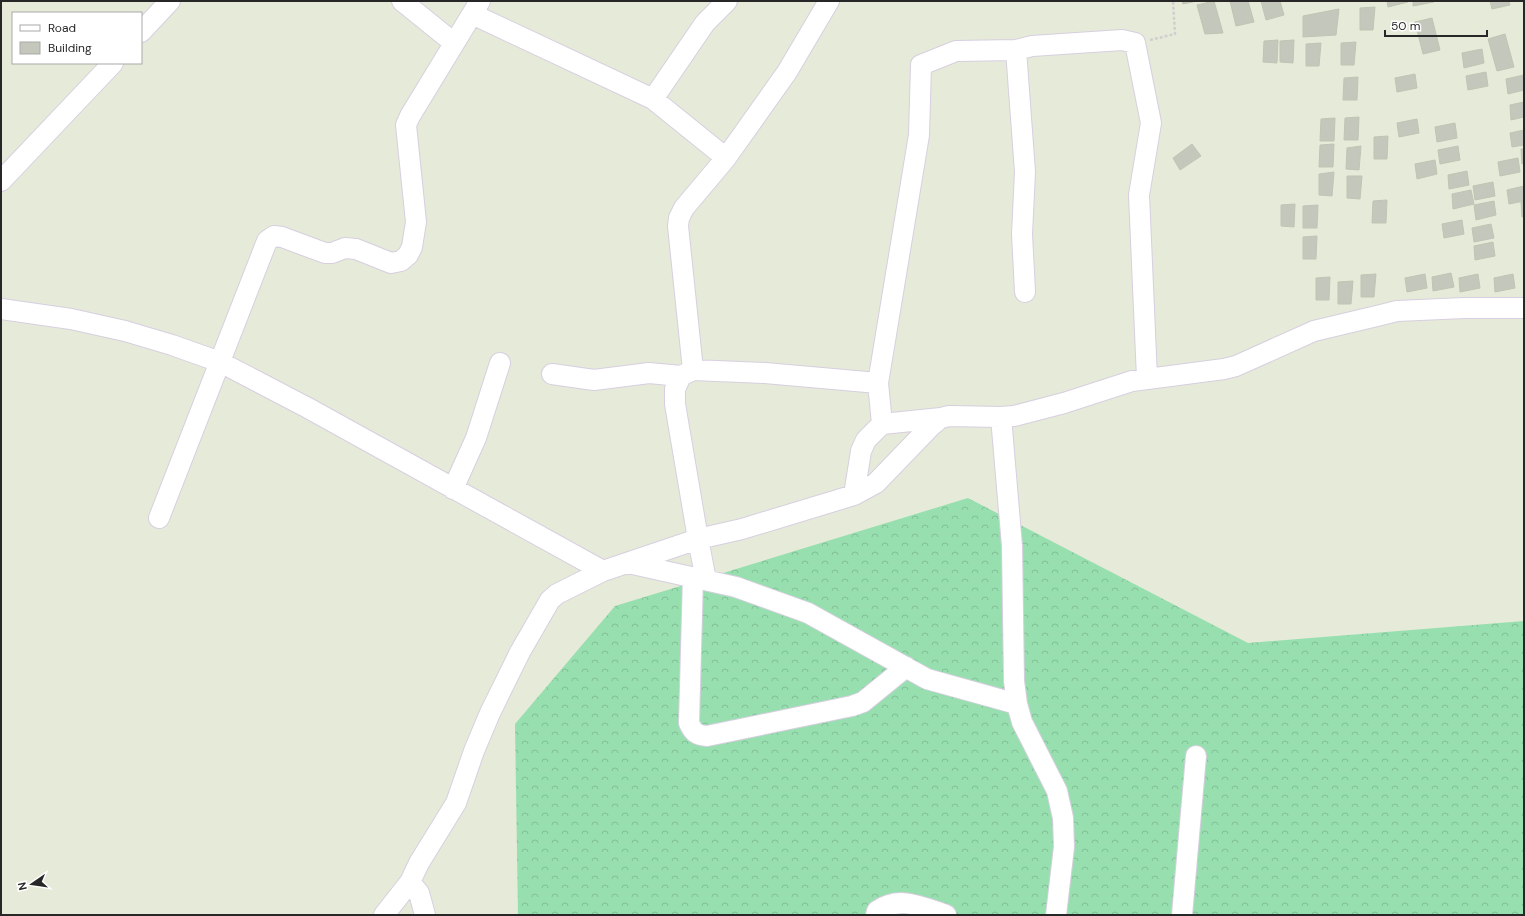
<svg xmlns="http://www.w3.org/2000/svg" width="1525" height="916" font-family="'DM Sans',sans-serif">
  <defs>
    <pattern id="forest-crowns" width="20" height="18" patternUnits="userSpaceOnUse"><rect width="20" height="18" fill="#97dfaf"/><path d="M2 6a3 3 0 1 1 6 0M12 15a3 3 0 1 1 6 0" fill="none" stroke="#82bf97"/></pattern>
  </defs>
  <rect width="100%" height="100%" fill="#e6ead9"/>
  <!-- forest -->
  <path fill="url(#forest-crowns)" d="M968 498 1248 643 1524 621V915H518L515 724 615 606Z"/>
  <!-- building -->
  <path fill="#c4c8bc" stroke="#bfc4b3" d="M1182 1H1197L1183 4Z
    M1214 1 1223 33 1205 34 1197 5Z
    M1230 1H1248L1254 22 1236 26Z
    M1261 1H1280L1284 15 1266 20Z
    M1387 1H1407L1408 2 1388 7Z
    M1413 1H1433L1434 2 1413 6Z
    M1490 1H1509L1510 5 1492 9Z
    M1375 7 1373 30H1360V8Z
    M1339 9 1336 35 1303 37V16Z
    M1432 18 1440 50 1423 54 1415 22Z
    M1505 34 1514 67 1497 71 1488 39Z
    M1278 40 1277 63 1263 62 1264 41Z
    M1294 40 1293 63 1280 62V41Z
    M1356 42 1354 65H1341V43Z
    M1321 43 1319 66H1306V44Z
    M1482 49 1484 63 1464 68 1462 53Z
    M1486 72 1488 86 1468 90 1466 76Z
    M1415 74 1417 88 1397 92 1395 78Z
    M1524 75V90L1508 94 1506 79Z
    M1358 77 1357 100H1343L1344 78Z
    M1524 102V117L1511 120 1510 105Z
    M1359 117 1358 140H1344L1345 118Z
    M1335 118 1334 141H1320L1321 119Z
    M1417 119 1419 133 1399 137 1397 123Z
    M1455 123 1457 138 1437 142 1435 127Z
    M1524 130V145L1512 147 1510 133Z
    M1388 136 1387 159H1374V137Z
    M1192 144 1201 156 1180 170 1173 158Z
    M1334 144 1333 167H1319L1320 145Z
    M1361 146 1359 170 1346 169 1347 148Z
    M1458 146 1460 160 1440 164 1438 150Z
    M1521 149H1524V163L1522 164Z
    M1518 158 1520 172 1500 176 1498 162Z
    M1435 160 1437 174 1417 179 1415 164Z
    M1467 171 1469 185 1449 189 1448 175Z
    M1334 172 1332 196 1319 195V174Z
    M1347 176H1362L1360 199 1347 198Z
    M1493 182 1495 196 1475 200 1473 186Z
    M1524 186V201L1509 204 1507 190Z
    M1471 190 1474 204 1453 209 1452 194Z
    M1387 200 1386 223H1372L1373 201Z
    M1494 201 1496 215 1476 220 1474 205Z
    M1521 202H1524V216L1522 217Z
    M1295 204 1294 227 1281 226V205Z
    M1318 205 1317 228H1303V206Z
    M1462 220 1464 234 1444 238 1442 224Z
    M1491 224 1494 238 1474 242 1472 228Z
    M1317 236 1316 259H1303V237Z
    M1493 242 1495 256 1475 260 1474 246Z
    M1451 273 1454 287 1433 291 1432 277Z
    M1376 274 1374 297H1361V275Z
    M1425 274 1427 288 1407 292 1405 278Z
    M1478 274 1480 288 1460 292 1459 278Z
    M1513 274 1515 288 1495 292 1494 278Z
    M1330 277 1329 300H1316V278Z
    M1353 281 1351 304H1338V282Z"/>
  <g fill="none" stroke-linecap="round" stroke-linejoin="round">
    <!-- minor casing -->
    <g stroke="#d7cfe0" stroke-width="22">
      <path id="minor" d="M402 1 454 43
        M472 14 653 99 726 158
        M141 32 170 1
        M1016 50 1025 172 1022 234 1025 292
        M653 99 705 23 727 1
        M1 181 113 63
        M1 309 71 319 125 331 172 345 220 362 308 408 603 571
        M693 370 765 373 878 383
        M552 374 594 380 649 373 681 376
        M1001 417 1012 546 1014 681 1017 704 1022 722 1057 791 1063 818 1064 847 1056 915
        M882 424 878 383 919 135 921 65 956 51 1016 50 1032 46 1122 40 1135 43 1151 123 1139 195 1147 378
        M453 489 476 438 500 363
        M854 495 861 451 866 440 882 424 941 418
        M159 518 267 241 274 236 282 237 325 253H332L345 248 356 249 391 263 401 261 408 255 412 247 416 222 406 125 410 116 480 1
        M628 563 736 587 808 613 927 679 1017 704
        M693 577 689 723C693 732 696 735 707 736L852 706 863 702 906 667
        M706 580 698 539 675 404V389L681 376 693 370 678 226 679 218 684 208 726 158 787 72 829 1
        M410 882 419 893 425 915
        M384 915 410 882 419 863 456 803 474 751 490 713 520 652 550 600 557 594 603 571 698 539 742 529 854 495 876 483 931 426 941 418 949 416 1001 417 1014 416 1064 403 1132 381 1224 369 1236 366 1314 331 1381 315 1397 311 1464 308H1524
        M876 915 877 911C900 895 922 907 946 915
        M1182 915 1196 756"/>
    </g>
    <!-- path -->
    <path stroke="#cfcfcf" stroke-width="2.5" stroke-dasharray="3 2" stroke-linecap="butt" d="M1150 40 1175 34 1173 1"/>
    <!-- minor -->
    <use href="#minor" stroke="#fff" stroke-width="20"/>
  </g>
  <!-- border -->
  <rect width="1525" height="916" fill="none" stroke="#272727" stroke-width="4"/>
  <!-- legend -->
  <rect x="12" y="12" width="130" height="52" fill="#ffffff" stroke="#a9a9a9"/>
  <rect x="20" y="25" width="20" height="6" fill="#ffffff" stroke="#a9a9a9"/>
  <text x="48" y="32" font-size="12" fill="#272727">Road</text>
  <rect x="20" y="42" width="20" height="12" fill="#c4c8bc" stroke="#a9a9a9"/>
  <text x="48" y="52" font-size="12" fill="#272727">Building</text>
  <!-- north arrow -->
  <g transform="translate(32 884) rotate(257)" stroke="#ffffff" stroke-width="3" paint-order="stroke">
  <path d="M0-3L7 15L0 10L-7 15Z" fill="#272727"/>
  <text y="-6" font-size="11" font-weight="bold" text-anchor="middle" fill="#272727">N</text>
  </g>
  <!-- scale -->
  <path d="M1385 30v6h102v-6" fill="none" stroke="#272727" stroke-width="2"/>
  <text x="1391" y="30" font-size="12" fill="#272727" stroke="#ffffff" stroke-width="3" paint-order="stroke">50 m</text>
</svg>
